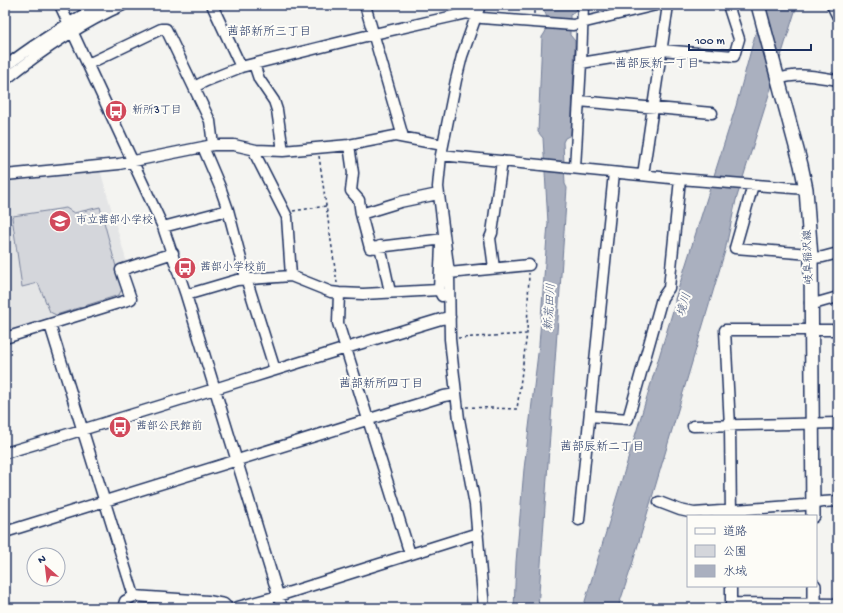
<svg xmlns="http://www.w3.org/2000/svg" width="843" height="613" font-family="'Gochi Hand','Klee One',sans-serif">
  <rect width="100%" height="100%" fill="#f4f4f1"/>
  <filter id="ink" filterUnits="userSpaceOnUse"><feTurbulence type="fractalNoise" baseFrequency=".025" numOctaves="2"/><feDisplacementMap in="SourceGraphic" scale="8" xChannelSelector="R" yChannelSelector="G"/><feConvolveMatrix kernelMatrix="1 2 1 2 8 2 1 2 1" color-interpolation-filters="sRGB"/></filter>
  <g filter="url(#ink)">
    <!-- built -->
    <path fill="#e4e5e6" d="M100 170 127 263 117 266 123 287 120 296 5 333V179Z"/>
    <!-- green -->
    <path fill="#d4d6db" stroke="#78829c" d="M100 207 122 289 119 295 56 315 50 312 38 283 22 287 12 217 13 216 66 208 74 213Z"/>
    <!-- water -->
    <path fill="#aab0bf" stroke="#717c98" d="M543 5H577V9L570 15V35L575 41 571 135 565 138 563 142 565 184 567 188 538 608H514L516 562 524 469 539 345 548 223 543 138 538 132 542 37C546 32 549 25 547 18 546 13 543 11 543 5Z
      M763 5H797L736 200 725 251 632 565 618 608H583L675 304V299L736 106Z"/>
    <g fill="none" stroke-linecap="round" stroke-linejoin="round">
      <!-- minor casing -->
      <g stroke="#1b2f5e" stroke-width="13">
        <path id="minor" d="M60 5 163 227 186 295 282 608
          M212 5 241 67
          M365 5 403 137
          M480 5 462 56 456 80 441 155 438 187 449 273 450 339 453 367 459 419 475 505 484 608
          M832 5 838 17
          M581 63 661 50 734 56 739 39 728 5
          M88 64 161 29H166L210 121 213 145
          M254 64 259 79 274 101 277 110 283 151
          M5 67C35 43 67 24 100 5
          M778 79C799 72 817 77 838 80
          M5 80C41 51 80 24 123 5
          M194 87 206 81 241 67 374 34 467 13 482 18 573 25 656 5
          M579 101 712 113
          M349 145 353 173 351 191 359 200 361 214 370 248 444 239 441 245 439 290 442 296
          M203 147 220 187 228 210 246 278 275 370
          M256 150V156L287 217 291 276
          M441 155 680 179 806 189
          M575 168 581 63 583 5
          M5 175 119 164 213 145H234L256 150 283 151 349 145 395 136 443 145
          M643 175 668 5
          M753 185 735 248 810 254
          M361 214 400 202 438 194
          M163 227 228 210
          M380 246 390 292
          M811 258 823 257 838 253
          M494 268 490 238 492 233 502 161
          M449 273 529 265
          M339 293 338 323 410 554
          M186 295 237 280 291 276 331 292 339 293 363 294 439 290
          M810 303H817L838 297
          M50 325 134 596
          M5 338 131 299 121 270 173 253
          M590 416 628 419 662 298 669 288 680 179
          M693 426 838 423
          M5 453C151 410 295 363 441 319L450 317
          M659 502 680 510 694 513 804 505 823 502 838 501
          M731 516 730 426 725 330H838
          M579 520 614 173
          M5 532 444 396 456 394
          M731 586V608
          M731 603 838 604
          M123 608 125 601 134 596 208 601 224 604 228 608
          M234 608 278 596 478 533"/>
      </g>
      <!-- major casing -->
      <g stroke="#1b2f5e" stroke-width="16">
        <path id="major" d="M758 5 801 165 806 189 811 258 813 516
          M814 586V608"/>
      </g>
      <!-- path -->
      <path stroke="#1b2f5e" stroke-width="1.5" stroke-dasharray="3 3" stroke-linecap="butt" d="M534 14V5
        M319 156 337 283
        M293 211 326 206
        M458 338 526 334
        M466 407 517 409 527 333 529 273"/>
      <!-- minor -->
      <use href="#minor" stroke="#fdfcf7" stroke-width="10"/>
      <!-- major -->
      <use href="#major" stroke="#fdfcf7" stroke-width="13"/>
    </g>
  </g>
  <!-- icons -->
  <defs>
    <g id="bus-disc" transform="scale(1.15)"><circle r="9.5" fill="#d1495b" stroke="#fdfcf7"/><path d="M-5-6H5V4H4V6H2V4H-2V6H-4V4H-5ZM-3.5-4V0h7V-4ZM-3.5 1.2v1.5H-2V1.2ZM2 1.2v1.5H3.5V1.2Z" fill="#fff"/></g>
    <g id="school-disc" transform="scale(1.15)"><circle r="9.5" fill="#d1495b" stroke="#fdfcf7"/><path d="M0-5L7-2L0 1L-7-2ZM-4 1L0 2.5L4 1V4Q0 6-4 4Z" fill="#fff"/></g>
  </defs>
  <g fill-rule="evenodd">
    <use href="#bus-disc" x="116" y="111"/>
    <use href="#school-disc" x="60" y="221"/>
    <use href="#bus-disc" x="185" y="268"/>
    <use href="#bus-disc" x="120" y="427"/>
  </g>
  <g text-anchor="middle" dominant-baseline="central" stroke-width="4" stroke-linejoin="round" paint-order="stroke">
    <!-- poi labels -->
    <g font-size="11" fill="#1b2f5e" stroke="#fdfcf7" text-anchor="start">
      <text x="132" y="111">新所3丁目</text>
      <text x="76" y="221">市立茜部小学校</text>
      <text x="200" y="268">茜部小学校前</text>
      <text x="136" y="427">茜部公民館前</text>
    </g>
    <!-- street labels -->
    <g font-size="11" fill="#1b2f5e" stroke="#fdfcf7">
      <text transform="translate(809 257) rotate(-92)">岐阜稲沢線</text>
    </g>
    <!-- neighbourhood labels -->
    <g font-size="12" fill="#1b2f5e" stroke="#fdfcf7">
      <text x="269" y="33">茜部新所三丁目</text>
      <text x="657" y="65">茜部辰新一丁目</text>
      <text x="381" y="385">茜部新所四丁目</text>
      <text x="602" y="448">茜部辰新二丁目</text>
    </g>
    <!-- water labels -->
    <g font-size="12" font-style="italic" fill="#46567b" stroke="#fdfcf7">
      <text transform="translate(685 305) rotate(-73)">境川</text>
      <text transform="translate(551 307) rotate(-86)">新荒田川</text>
    </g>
  </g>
  <!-- margin -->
  <rect width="843" height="613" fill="none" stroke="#fdfcf7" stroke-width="20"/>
  <rect x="10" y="10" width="823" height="593" fill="none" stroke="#1b2f5e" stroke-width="1.5" filter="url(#ink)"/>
  <!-- legend -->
  <rect x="687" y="515" width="130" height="72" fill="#fdfcf7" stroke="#a3aaba"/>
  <rect x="695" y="528" width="20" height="6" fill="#fdfcf7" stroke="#a3aaba"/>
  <text x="723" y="535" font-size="12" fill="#1b2f5e">道路</text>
  <rect x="695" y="545" width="20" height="12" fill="#d4d6db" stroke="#a3aaba"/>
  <text x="723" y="555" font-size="12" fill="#1b2f5e">公園</text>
  <rect x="695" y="565" width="20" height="12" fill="#aab0bf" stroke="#a3aaba"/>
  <text x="723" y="575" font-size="12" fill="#1b2f5e">水域</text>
  <!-- north arrow -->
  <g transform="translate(46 567) rotate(332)"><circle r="19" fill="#fdfcf7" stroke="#a3aaba"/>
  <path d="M0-3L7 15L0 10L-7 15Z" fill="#d1495b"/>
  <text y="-6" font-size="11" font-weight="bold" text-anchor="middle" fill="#1b2f5e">N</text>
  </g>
  <!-- scale -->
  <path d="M689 44v6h122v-6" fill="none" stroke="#1b2f5e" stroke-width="2"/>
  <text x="695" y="44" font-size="12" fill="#1b2f5e" stroke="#fdfcf7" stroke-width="3" paint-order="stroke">100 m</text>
</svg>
